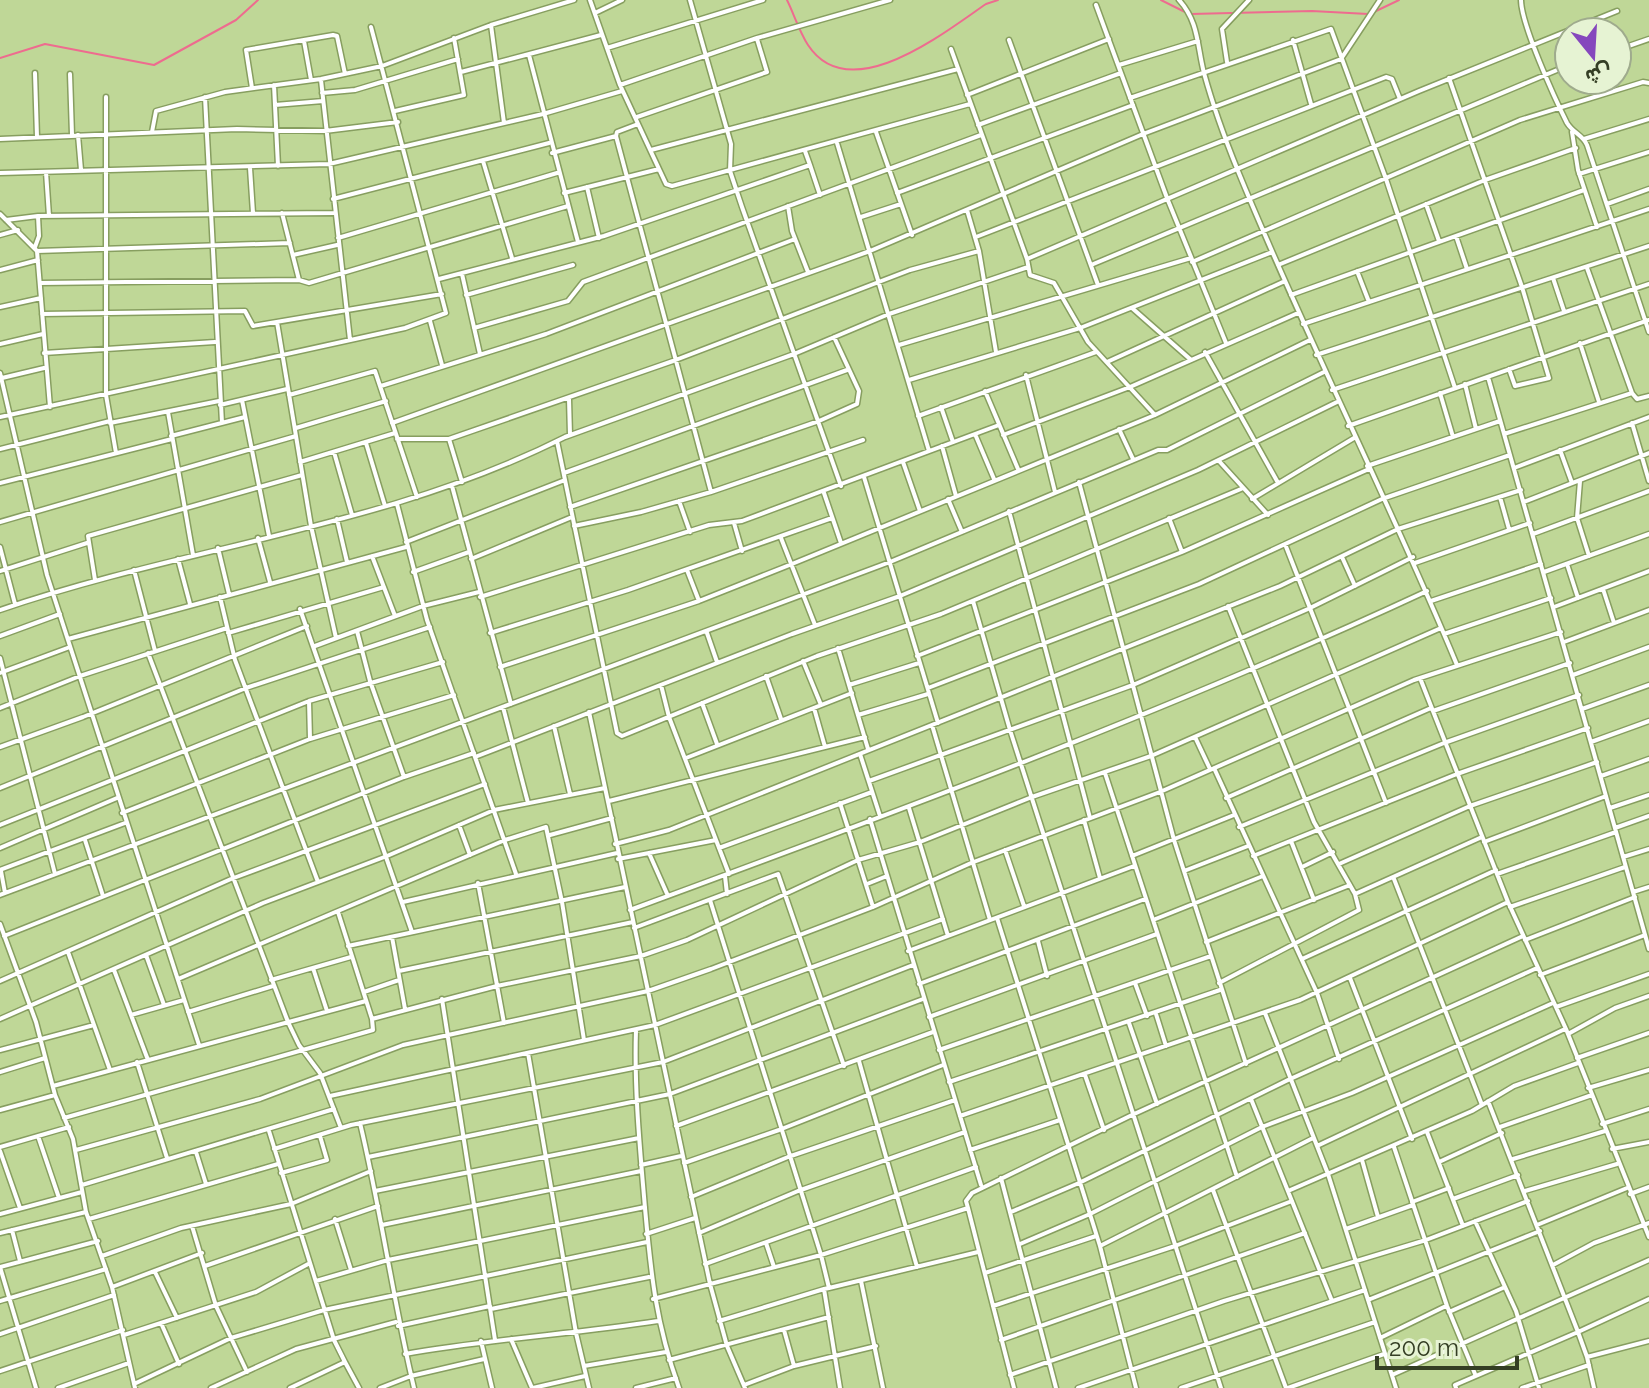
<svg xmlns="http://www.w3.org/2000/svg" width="1649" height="1388" font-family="Raleway,Vazirmatn,sans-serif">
  <rect width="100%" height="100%" fill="#bfd797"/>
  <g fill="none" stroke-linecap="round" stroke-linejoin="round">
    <!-- stream -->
    <path stroke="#ee6b8f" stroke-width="2" d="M787 0C794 14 799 31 808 45 850 109 946 31 986 4L998 0
      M1161 0 1185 12
      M1374 12 1399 0
      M1191 14 1312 11 1368 14
      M0 58 45 44 154 65 236 20 258 0"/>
    <!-- street casing -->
    <g stroke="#879e60" stroke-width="7">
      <path id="street" d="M590 0 620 85 659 169
        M690 0 731 144 730 171 742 207 841 486
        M1179 0C1199 22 1197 46 1204 73 1213 106 1225 139 1238 171 1306 338 1388 498 1457 665
        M1521 0C1521 24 1555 99 1567 123 1573 133 1583 135 1587 145L1649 332
        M1096 5 1167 198 1226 343
        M595 13 622 0
        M491 25 504 123
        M1009 40 1098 285
        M1293 40 1311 104
        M304 41 311 80
        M607 48 763 0
        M951 49 1027 259
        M1617 50 1649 39
        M529 55 578 242
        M1227 62 1222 29 1249 0
        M1119 65 1198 41
        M461 72 601 35
        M35 73 37 137
        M70 74 72 135
        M1449 78 1522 287 1549 378 1515 386 1509 369
        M321 80 350 340
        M274 85 278 166
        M620 85 757 38 890 0
        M252 88 246 50 333 35 337 36 345 74
        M322 93 355 90 458 59
        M967 95 1109 39
        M106 97V395L116 453
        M205 97 222 423
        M1130 98 1331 29 1386 179 1455 388
        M275 105 323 101
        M395 111 464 95 454 38
        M637 117 767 72 757 39
        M978 125 1121 73
        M152 132 156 111 225 92 321 79 382 66 491 25 574 0
        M876 132 912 235
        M1572 132 1578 170 1597 227
        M78 135 81 170
        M616 136 711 492 863 440
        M0 139 237 129 325 131 398 122
        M1584 139 1649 119
        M837 143 929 451
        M651 150 958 69
        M805 151 810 165
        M552 153 616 136 617 132 638 124
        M483 161 512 258
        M250 168 253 213
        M46 172 49 216
        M0 173 329 164 543 114 622 91
        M1579 174 1649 152
        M587 187 599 238
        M564 193 659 169 666 184 672 186 970 104
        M897 193 1133 105
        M333 199 549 143
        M1426 204 1439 241
        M1607 204 1649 189
        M788 206 792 231 808 272
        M967 210 979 251 996 352
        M282 213 299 280
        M0 214 37 251 50 407
        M861 217 901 204
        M6 220 38 216 334 213
        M0 235 18 230
        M1456 236 1467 269
        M976 237 1386 77 1392 79 1400 99
        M338 238 557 173
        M35 247 39 236 38 216
        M37 251 290 243
        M293 255 337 245
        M1192 262 1520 120 1643 82 1649 83
        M1091 265 1569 65
        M1278 265 1485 180 1576 148
        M1587 268 1632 393 1637 399 1649 396
        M0 270 38 260
        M1357 271 1369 302
        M462 274 480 354
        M1553 278 1564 311
        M439 279 604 236 810 165 820 195
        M40 283 299 280 309 283 568 206
        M466 295 573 265
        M1291 295 1584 190
        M0 307 41 298
        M1132 308 1190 359
        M42 314 245 311 253 326 442 294
        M430 321 442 365
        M277 322 311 526 336 638
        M1303 324 1649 209
        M474 328 568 301 583 282 981 135
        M1580 343 1599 402
        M0 344 43 334
        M899 345 1191 258
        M1205 352 1277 481
        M44 353 215 342
        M1316 355 1649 246
        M1107 362 1285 281
        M0 373 47 575 199 1045
        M1026 375 1055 492
        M1488 377 1649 949
        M2 378 44 368
        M909 380 1080 328 1272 252
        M1465 384 1476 429
        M381 386 546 334 795 239
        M1332 390 1649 284
        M985 391 1018 469
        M1440 393 1453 437
        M289 395 375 371 417 497
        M569 399 570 435
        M242 400 269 536
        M220 405 287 389
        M941 407 953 442
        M168 412 193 555
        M1155 415 1088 342 1054 283 1030 275 1027 259 1419 91 1617 11
        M918 416 1096 352
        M0 417 405 328 446 313 371 27
        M110 423 219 401
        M392 423 870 251 1143 134 1341 59 1380 0
        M1632 423 1649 481
        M1348 426 1649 320
        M296 428 386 401
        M1119 429 1133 459
        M975 434 994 479
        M1504 434 1632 393
        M1003 435 1130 387 1298 313
        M171 436 245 417
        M397 439H449L673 361 910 270 979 251
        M449 439 462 482
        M557 441 617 733 622 736 817 656 941 614 1241 489
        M366 443 385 506
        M942 446 956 496
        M0 449 110 421
        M1560 450 1572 483
        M334 452 352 515
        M1219 461 1268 515
        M300 462 395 433
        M903 462 920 511
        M1367 466 1500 421
        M1514 468 1649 417
        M564 473 847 370
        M864 477 938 723
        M1580 481 1577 518 1589 556
        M1079 482 1174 840 1246 1064
        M0 483 172 439
        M452 486 511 704
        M824 493 841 543
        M1500 497 1509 529
        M948 499 962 532
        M1252 499 1354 438
        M679 501 690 532
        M1524 502 1649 453
        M397 504 427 620 516 874
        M570 507 819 421 857 404 859 391 834 337
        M1009 511 1090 818
        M1169 518 1182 552
        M337 519 347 562
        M0 522 296 436
        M734 523 742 551
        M574 526 641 512 711 492
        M1533 534 1649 491
        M258 538 270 582
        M781 538 815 625
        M406 542 565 480
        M1285 544 1386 803
        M0 547 15 604
        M218 548 229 594
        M372 556 395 616
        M1342 557 1355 586
        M178 559 190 604
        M471 559 572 517
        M1415 563 1530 523
        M1567 564 1578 598
        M134 570 155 651
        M687 570 699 601
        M0 571 87 543
        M413 572 469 552
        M1544 572 1649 534
        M95 580 88 536 302 475
        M1603 589 1614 623
        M220 597 235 660 318 882
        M480 597 709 525 742 521 999 425
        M973 601 1010 730 1221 1388
        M1431 601 1541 564
        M1228 606 1314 822 1355 894
        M1554 607 1649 571
        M300 609 412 932
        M0 610C186 546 388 527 565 437L794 354 889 314 1028 267
        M357 631 370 681 404 777
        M228 633 384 587
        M490 633 628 590 832 518
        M707 633 717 662
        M1444 634 1551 598
        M0 636 60 614
        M68 639 406 547
        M1564 642 1649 610
        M315 646 423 606 479 592
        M838 648 868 749
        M148 653 288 1022 299 1045 320 1073 341 1128
        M917 656 1182 552 1369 469
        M0 658 55 874
        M803 661 821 705
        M500 667 699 601 792 564 1155 415 1310 340
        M0 673 70 647
        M1573 675 1649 647
        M766 676 781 719
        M1420 678 1508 902 1566 1029 1649 1237
        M661 685 669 717 729 874
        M849 685 919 663
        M928 688 1199 584 1382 499 1510 455
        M309 701 310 739
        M702 703 717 744
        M503 707 528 803
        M0 708 80 676 227 628
        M814 708 825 747
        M1582 709 1649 685
        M1433 711 1570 663
        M589 712 710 1284 727 1346 745 1388
        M858 715 928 694
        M932 725 990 920
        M554 726 570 794
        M1195 737 1210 769
        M1591 742 1649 721
        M0 747 83 717 307 626
        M860 754 880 816
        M475 757 792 634 900 596 1198 470 1337 402
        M686 758 852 693
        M1214 768 1317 993 1339 1059
        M1105 773 1237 1177
        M1601 776 1649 759
        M869 781 1133 685 1308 609 1413 557
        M0 788 246 688 430 627
        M1226 798 1431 708
        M609 801 865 737
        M840 803 873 907
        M909 808 948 936
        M1610 808 1649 795
        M122 813 310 739 454 695
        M870 819 981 1185
        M1084 820 1100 878
        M0 825 309 701 443 662
        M459 825 470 855
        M1239 827 1444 743 1579 695
        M1615 828 1649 816
        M550 835 612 818
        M85 840 103 896
        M1291 841 1314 900
        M1484 842 1606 796
        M615 844 669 830 1280 586 1398 529 1521 490
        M0 848 117 798
        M719 848 872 792
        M1005 850 1024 906
        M649 853 668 896
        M1132 856 1234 815
        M1253 856 1457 774 1588 728
        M1623 857 1649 849
        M618 859 716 840
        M1339 864 1470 806 1597 762
        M1302 867 1333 852
        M0 870 125 823
        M1 871 5 893
        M1184 871 1248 846
        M1497 874 1616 832
        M725 876 727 894
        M1394 879 1482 1105
        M478 883 504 1023
        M867 884 887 876
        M1633 892 1649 887
        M0 895 890 562 1158 450H1167L1324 372
        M710 900 821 1255 829 1288 824 1289 840 1388
        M403 902 617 853
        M1510 907 1625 867
        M630 910C899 811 1167 712 1427 591
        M997 918 1100 1246 1136 1388
        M1153 920 1263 876
        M0 924 36 1022 55 1095 73 1139 86 1212 112 1287 135 1388
        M634 928 778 874 844 1066
        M4 936 404 777 474 753
        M392 937 405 1009
        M1525 940 1635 897
        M1038 941 1047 976
        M1206 942 1350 885
        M348 946 625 887
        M908 951 1134 866
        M68 952 110 1070
        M146 955 164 1005
        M1302 959 1496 870
        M313 968 327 1011
        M114 970 148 1060
        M399 971 633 922
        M1540 975 1645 935
        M1350 978 1412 1139
        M178 979 505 840 546 827 562 902 584 1040
        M271 980 351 957
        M0 981 231 879 485 784
        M1135 983 1147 1016
        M1219 983 1359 910 1355 894 1482 837
        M919 984 1145 899
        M364 992 399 980
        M442 999 495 1340
        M1556 1007 1649 974
        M188 1012 273 986
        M1265 1013 1328 1174 1396 1388
        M1156 1014 1166 1046
        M131 1015 184 1000
        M929 1017 1157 934
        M0 1019 263 903 387 856 494 810 605 788
        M372 1019 497 986 641 956 687 940 858 860 920 842 1032 797 1151 756 1441 628
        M1129 1023 1157 1104
        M636 1030C634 1089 640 1149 645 1208 651 1275 656 1324 679 1388
        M1568 1034 1615 1008 1649 996
        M0 1050 94 1025
        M939 1050 1211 956
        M528 1053 576 1333 589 1388
        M1577 1058 1649 1033
        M859 1061 917 1267
        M137 1062 167 1158
        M0 1072 45 1058
        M1085 1075 1104 1130
        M949 1082 1220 990
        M53 1086 366 1001
        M1588 1088 1649 1070
        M330 1096 655 1025 943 919
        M1251 1099 1332 1301
        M1488 1101 1578 1332 1649 1299
        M0 1110 55 1095
        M960 1116 1300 1000 1508 902
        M64 1118 373 1030 372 1019 338 912
        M360 1123C381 1211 393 1300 414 1388
        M1602 1124 1649 1109
        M676 1126 933 1032
        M1500 1127 1592 1095
        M269 1131 334 1340 345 1362
        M1427 1132 1463 1226
        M38 1136 59 1198
        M1317 1146 1565 1029
        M0 1147 69 1127
        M1394 1147 1447 1306 1475 1374
        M274 1149 351 1125 663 1062 913 965
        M1612 1149 1649 1142
        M76 1150 260 1099 403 1045 648 991 711 969 873 907 971 863 1160 792 1414 680 1561 632
        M970 1150 1060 1120
        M0 1151 20 1208
        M196 1152 206 1184
        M368 1157 670 1094 923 999
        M1513 1159 1605 1131
        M1362 1160 1378 1217
        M1439 1162 1502 1133
        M684 1163 779 1130 943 1065
        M641 1165 681 1156
        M281 1173 327 1160 320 1136
        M1001 1178 1056 1388
        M82 1185 334 1109
        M1213 1190 1286 1388
        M375 1191 639 1138
        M1288 1191 1472 1111 1514 1086 1578 1063
        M1525 1191 1617 1164
        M1630 1194 1649 1187
        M691 1197 788 1157 955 1100
        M1453 1199 1518 1175
        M1412 1202 1449 1188
        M1011 1212 1079 1183 1288 1080 1537 968
        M0 1214 82 1192
        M89 1219 278 1164
        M335 1219 351 1270
        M1475 1221 1516 1311 1539 1388
        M382 1225 641 1171
        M1537 1225 1627 1188
        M192 1226 216 1306 247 1372
        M1346 1229 1413 1205
        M12 1230 20 1261
        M0 1233 86 1212
        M699 1233 798 1191 965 1132
        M646 1234 695 1218
        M766 1243 774 1267
        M1020 1244 1090 1214 1262 1127 1352 1093 1553 1003
        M1100 1246 1313 1138
        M102 1256 181 1228 291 1204 371 1171
        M705 1264 976 1167
        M1553 1265 1594 1243 1649 1223
        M205 1266 378 1206
        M0 1267 36 1388
        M0 1267 98 1241
        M155 1272 177 1318
        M985 1273 1096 1236
        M316 1281 388 1260 645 1207
        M861 1281 883 1388
        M112 1287 202 1253
        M829 1288 978 1252
        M653 1299 821 1255 968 1208
        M1368 1300 1540 1231
        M0 1301 106 1269
        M993 1306 1175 1246 1292 1201
        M491 1309 649 1277
        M1449 1312 1505 1287
        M719 1321 824 1289
        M161 1323 179 1364
        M398 1326 490 1306
        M784 1330 794 1366
        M0 1334 114 1295
        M124 1335 256 1292 310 1263
        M1380 1338 1446 1306
        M511 1339 532 1388
        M1001 1340 1305 1233
        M481 1341 492 1388
        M405 1354C489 1339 574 1334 658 1321
        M1587 1357 1594 1388
        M669 1360 829 1317
        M584 1366 666 1352
        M0 1371 123 1330
        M1010 1375 1224 1301 1426 1240 1528 1201
        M1392 1375 1649 1260
        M134 1384 231 1338 324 1310 647 1242
        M744 1385 794 1366 876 1346
        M58 1388 129 1363
        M211 1388 296 1349 396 1322
        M290 1388 345 1362 359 1388
        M380 1388 411 1376 484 1359
        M533 1388 585 1376
        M636 1388 676 1378
        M1014 1388 968 1208 966 1201 972 1193 1132 1115 1523 936
        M1078 1388 1365 1290
        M1181 1388 1375 1322
        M1288 1388 1384 1354
        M1456 1388 1455 1385 1578 1332 1587 1357 1649 1341
        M1522 1388 1589 1365"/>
    </g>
    <!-- street -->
    <use href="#street" stroke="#fff" stroke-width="4"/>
  </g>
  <!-- north arrow -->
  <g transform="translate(1593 56) rotate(162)"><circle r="38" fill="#e6f3d3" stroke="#9fab8d" stroke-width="2"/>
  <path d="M0-6L14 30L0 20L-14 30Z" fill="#8547bd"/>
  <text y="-12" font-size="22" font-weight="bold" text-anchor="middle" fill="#343e24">ش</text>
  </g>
  <!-- scale -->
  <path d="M1377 1356v12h140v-12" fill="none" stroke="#343e24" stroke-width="4"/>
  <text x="1389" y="1356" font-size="24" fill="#343e24" stroke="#e6f3d3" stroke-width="6" paint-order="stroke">200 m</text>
</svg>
